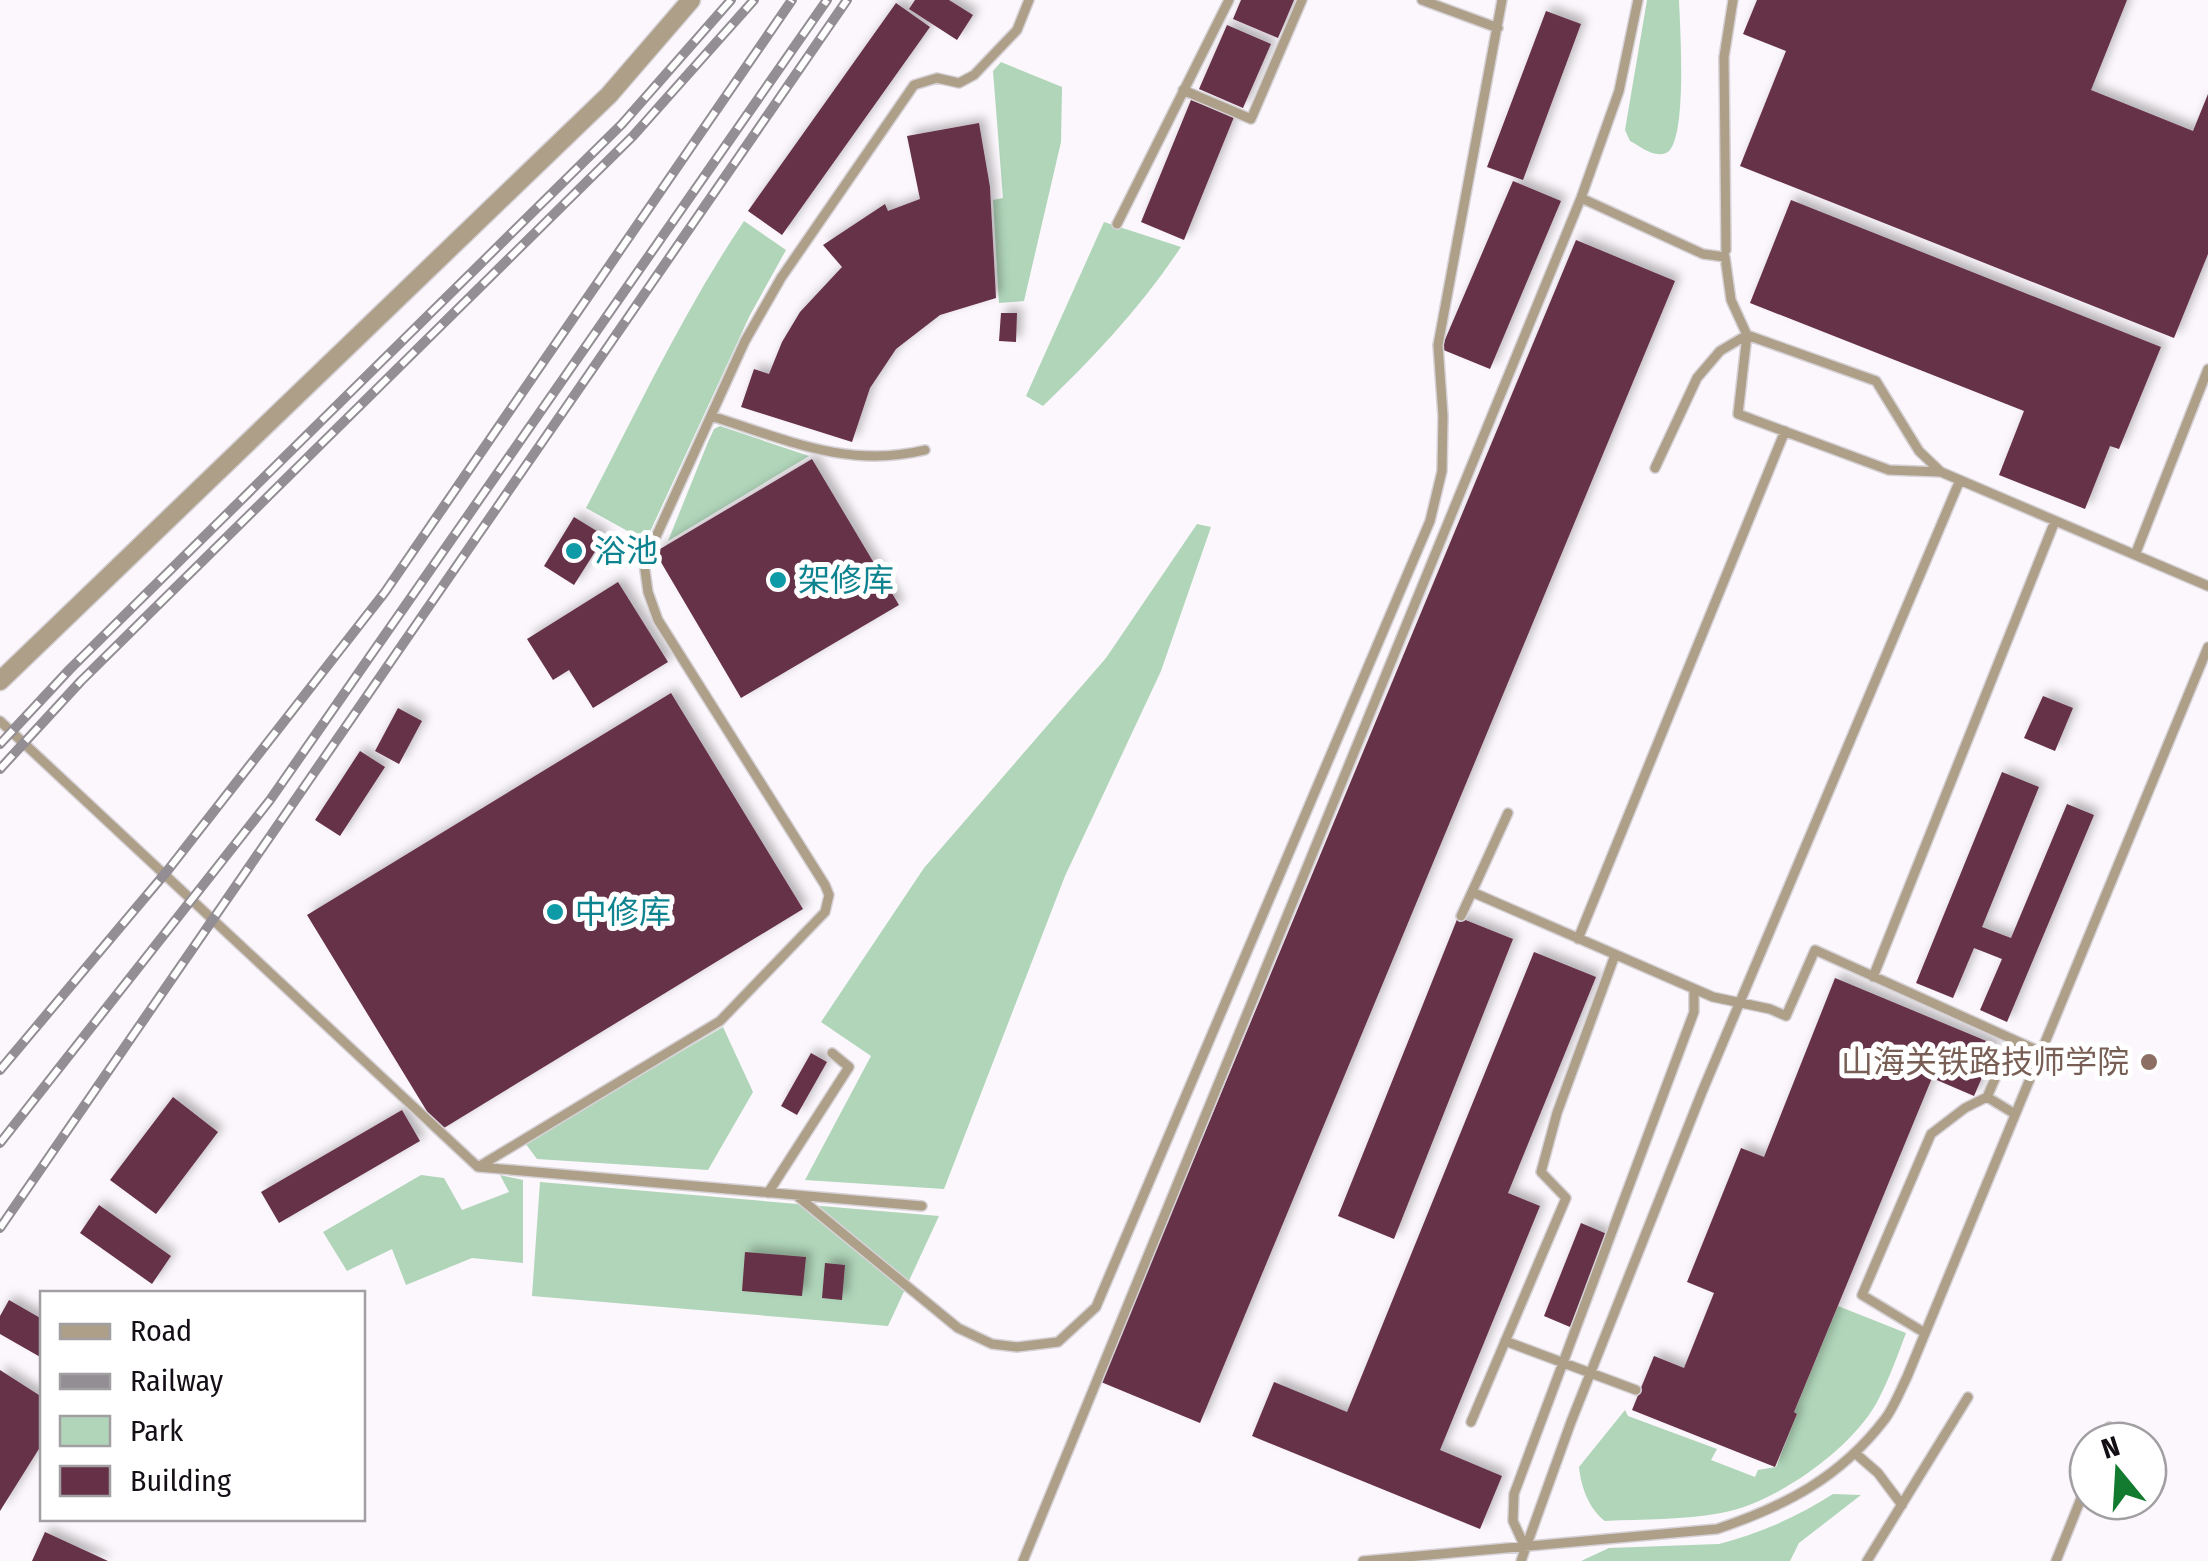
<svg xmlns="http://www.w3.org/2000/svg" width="2208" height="1561" font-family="'Fira Sans Condensed','Noto Sans SC',sans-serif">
  <defs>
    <filter id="shadow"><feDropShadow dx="5.5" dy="-5.5" stdDeviation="5" flood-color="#0004"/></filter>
  </defs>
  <rect width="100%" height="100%" fill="#fbf7fc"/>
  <!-- green -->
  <path fill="#b0d5b9" d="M1647 0H1679C1680 25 1688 144 1666 153 1653 158 1640 146 1630 141L1625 130Z
    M1001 62 1062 87 1061 142 1024 301 999 303 993 200 1003 198 993 71Z
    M744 221 786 250 750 315 649 534 642 539 586 508C637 411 683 312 744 221Z
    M1104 222 1181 247C1141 307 1094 357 1043 406L1026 396Z
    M720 426 809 456 668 541 708 442 714 429Z
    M1197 524 1211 527 1161 671 1065 876 944 1189 805 1180 871 1056 821 1022 924 868 1106 658Z
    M723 1027 753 1092 708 1170 537 1159 525 1143Z
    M421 1175 444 1178 462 1210 509 1192 500 1175 523 1180V1263L472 1258 406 1285 392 1249 347 1271 323 1232Z
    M540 1182 939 1216 888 1326 532 1296Z
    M1838 1306 1906 1333C1897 1357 1888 1382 1876 1404 1848 1452 1775 1503 1721 1513 1684 1520 1643 1519 1605 1521 1589 1509 1581 1487 1579 1467L1625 1410 1628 1416 1717 1449 1711 1460 1755 1477 1758 1470 1776 1467 1797 1414 1794 1412Z
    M1833 1494 1861 1495 1799 1543 1790 1561H1581L1609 1548 1719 1544C1761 1533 1797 1517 1833 1494Z"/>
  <!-- building -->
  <path fill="#663146" filter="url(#shadow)" d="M915 0H949L973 15 957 40 909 9Z
    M1241 0H1294L1278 38 1233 19Z
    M1757 0H2127L2091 90 2193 131 2208 94V254L2174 338 1740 166 1786 51 1743 34Z
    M896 3 930 27 782 235 748 211Z
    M1546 11 1581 24 1523 180 1487 167Z
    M1227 25 1271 44 1243 108 1199 89Z
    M1191 100 1234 117 1184 240 1141 222Z
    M979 123 990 187 996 298 940 315 896 349 870 388 852 442 741 407 754 369 769 374 782 342 800 312 842 267 823 245 885 204 888 211 920 199 907 136Z
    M1513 181 1561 201 1490 369 1441 349Z
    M1791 200 2161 347 2119 449 2110 446 2085 509 1999 475 2024 411 1750 303Z
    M1576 240 1675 281 1200 1423 1101 1382Z
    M1001 313H1017L1016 342 999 341Z
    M812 459 899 605 741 698 655 552Z
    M574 517 605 536 574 585 544 566Z
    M618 582 668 662 593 708 569 670 553 680 527 639Z
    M671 693 803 909 439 1131 307 915Z
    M2043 696 2073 708 2055 751 2024 738Z
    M398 708 422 721 399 764 375 751Z
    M360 751 385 767 340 836 315 820Z
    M2002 772 2039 787 1982 927 2011 938 2067 804 2094 815 2007 1022 1980 1010 2002 959 1974 948 1953 998 1916 983Z
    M1458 917 1513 939 1394 1239 1338 1216Z
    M1534 952 1596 977 1508 1193 1540 1206 1440 1450 1502 1476 1480 1529 1252 1436 1274 1382 1347 1412Z
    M1835 978 1996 1045 1974 1096 1932 1078 1794 1412 1797 1414 1775 1467 1632 1410 1654 1356 1684 1368 1714 1293 1687 1282 1741 1148 1764 1157Z
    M811 1053 827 1062 797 1115 781 1106Z
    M173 1097 218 1132 156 1214 110 1180Z
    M402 1110 420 1141 279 1223 261 1192Z
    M99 1205 171 1256 152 1284 80 1233Z
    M1581 1223 1607 1234 1570 1327 1544 1316Z
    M745 1252 806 1257 802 1296 742 1291Z
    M825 1263 845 1265 842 1300 822 1298Z
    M9 1300 42 1319V1358L0 1334V1316Z
    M0 1370 42 1397V1444L0 1511Z
    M45 1532 108 1561H32Z"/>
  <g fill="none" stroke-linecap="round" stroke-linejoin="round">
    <!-- service casing -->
    <g stroke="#d6d2d7" stroke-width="12">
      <path id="service" d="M1422 0 1498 28
        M1183 90 1251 119 1302 0
        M1581 198 1619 91 1638 0
        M1117 224 1229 0
        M1726 250 1724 57 1733 0
        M711 416C785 439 847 469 925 450
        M1655 468 1697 378 1720 351 1747 335 1738 414 1889 470 1941 472
        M2135 555 2208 369
        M0 721 478 1167 922 1206
        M1472 892 1713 997 1770 1009 1786 1016 1815 950 2041 1052
        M1461 916 1508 813
        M1578 939 1785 431
        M1873 977 2055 521
        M1987 1097 2015 1114
        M478 1167 720 1021 825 912 829 895 825 885 658 620 648 592 644 563 745 341 781 278 914 85 937 78 959 83 974 75 1017 30 1029 0
        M768 1193 849 1067 832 1053
        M796 1195 958 1328 992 1344 1017 1347 1058 1342 1096 1307 1430 521 1442 471 1443 416 1438 345 1502 0
        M1925 1333 1862 1295 1931 1134 1965 1108 1987 1097 2012 1040
        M1505 1341 1636 1390
        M1471 1422 1566 1198 1541 1172 1557 1113 1615 955
        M2104 1441 2109 1427
        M1855 1453 1878 1473 1902 1505
        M1524 1545 1513 1521 1514 1494 1694 1012V989
        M1023 1561 1581 198 1703 254 1725 257 1731 300 1747 335 1876 381 1919 451 1941 472 2208 586
        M1363 1561 1717 1529C1785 1506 1840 1478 1885 1419 1894 1407 1900 1391 1907 1377L2208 647
        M1521 1561 1571 1422 1702 1092 1960 480
        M1867 1561 1968 1397
        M2056 1561 2088 1481"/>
    </g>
    <!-- minor casing -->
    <g stroke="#d6d2d7" stroke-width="21">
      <path id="minor" d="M0 681 609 95 691 0"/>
    </g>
    <!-- service -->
    <use href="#service" stroke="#ad9f88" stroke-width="9"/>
    <!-- minor -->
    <use href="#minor" stroke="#ad9f88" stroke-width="18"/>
    <!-- rail casing -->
    <g stroke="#938e94" stroke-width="10">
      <path id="rail" d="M0 744 70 669 622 124 731 0
        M0 769 81 681 633 136 754 0
        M0 1070 168 870 385 592 792 0
        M0 1143 270 800 827 0
        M0 1228 847 0"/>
    </g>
    <!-- rail -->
    <use href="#rail" stroke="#fff" stroke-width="6" stroke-dasharray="19" stroke-linecap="butt"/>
  </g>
  <!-- markers -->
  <g fill="#0f9aa8" stroke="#fff" stroke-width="4">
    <circle cx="574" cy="551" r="10"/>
    <circle cx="778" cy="580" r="10"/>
    <circle cx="555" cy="912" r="10"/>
  </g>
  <circle fill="#8d6e63" stroke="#fff" stroke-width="4" cx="2149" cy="1062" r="10"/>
  <g text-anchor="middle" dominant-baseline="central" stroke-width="10" stroke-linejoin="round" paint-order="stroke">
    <!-- culture labels -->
    <g font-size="32" fill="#0d838f" stroke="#fff" text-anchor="start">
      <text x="594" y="551">浴池</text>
      <text x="798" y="580">架修库</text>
      <text x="575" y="912">中修库</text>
    </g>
    <!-- education labels -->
    <g font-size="32" fill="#785e54" stroke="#fff" text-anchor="end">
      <text x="2129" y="1062">山海关铁路技师学院</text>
    </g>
  </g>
  <!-- legend -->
  <rect x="40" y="1291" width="325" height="230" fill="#ffffff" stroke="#a19fa2" stroke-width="2.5"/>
  <rect x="60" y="1324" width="50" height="15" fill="#ad9f88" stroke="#a19fa2" stroke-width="2.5"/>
  <text x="130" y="1341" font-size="30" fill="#140e16">Road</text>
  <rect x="60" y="1374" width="50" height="15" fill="#938e94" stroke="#a19fa2" stroke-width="2.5"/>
  <text x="130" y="1391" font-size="30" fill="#140e16">Railway</text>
  <rect x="60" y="1416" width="50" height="30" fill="#b0d5b9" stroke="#a19fa2" stroke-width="2.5"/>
  <text x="130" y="1441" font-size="30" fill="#140e16">Park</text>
  <rect x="60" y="1466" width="50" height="30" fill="#663146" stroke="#a19fa2" stroke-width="2.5"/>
  <text x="130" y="1491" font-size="30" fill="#140e16">Building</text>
  <!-- north arrow -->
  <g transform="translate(2118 1471) rotate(342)"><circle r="48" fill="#ffffff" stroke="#a19fa2" stroke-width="2.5"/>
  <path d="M0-8L18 38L0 25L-18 38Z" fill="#127b2f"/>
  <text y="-15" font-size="28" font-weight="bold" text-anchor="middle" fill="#140e16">N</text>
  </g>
</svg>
